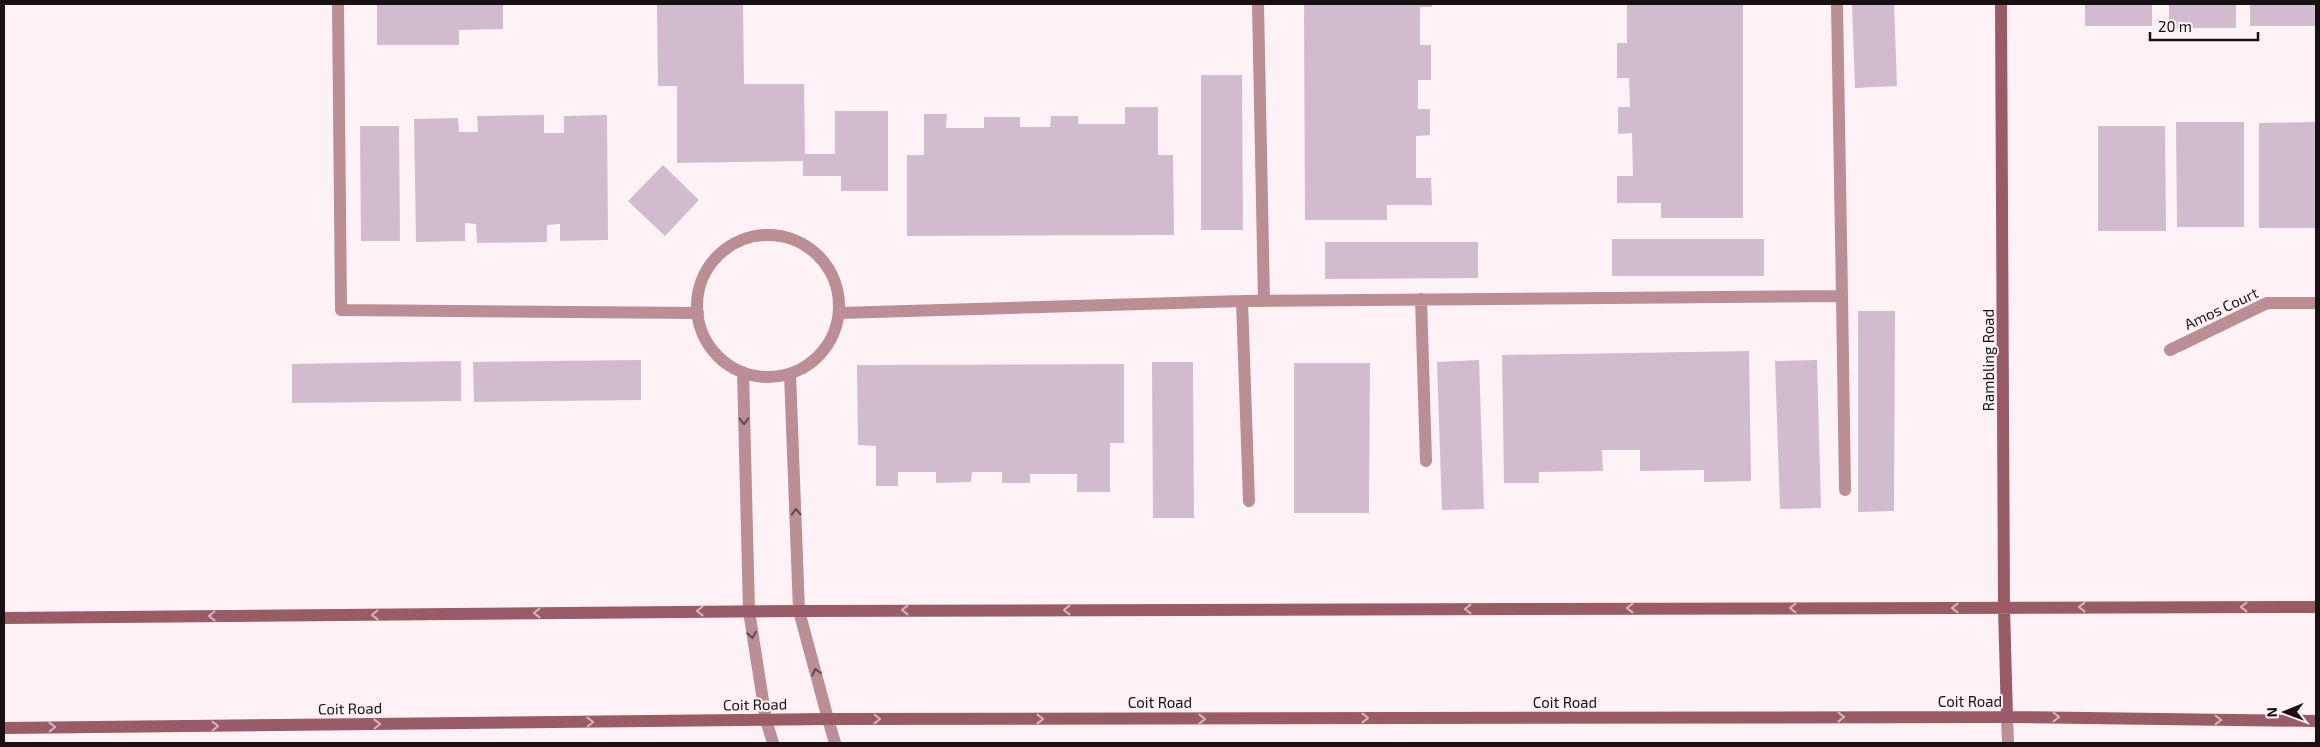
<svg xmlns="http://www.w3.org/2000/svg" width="2320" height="747" font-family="'Exo 2',sans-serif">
  <rect width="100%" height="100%" fill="#fef2f7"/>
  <!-- building -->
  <path fill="#d2bbcd" d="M377 4H503V29L459 30V45H377Z
    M657 4H743L744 84H804L805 154H835V111H888V191H841V176H803V161L677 163V86H658Z
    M1304 4H1432V7H1420V45H1431V80H1418V109H1430V135L1416 136V178H1431L1432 205H1387V220H1305Z
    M1627 4H1743V218H1661V203H1617V176H1633L1632 133 1618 134V107H1630L1629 78H1617V43H1627Z
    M1852 4H1894L1897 86 1855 88Z
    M2085 4H2152V26H2085Z
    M2169 4H2236V28H2169Z
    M2250 4H2316V26H2250Z
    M1201 75H1242L1243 230H1201Z
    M1125 107H1158V155H1173L1174 235 907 236V155H924V114H947L946 128H984V117H1020V127H1050L1051 116H1078V124H1125Z
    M544 115V133H564V116L607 115 608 240 560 241V224L547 225V242L477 243 476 224 465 223V241L416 242 414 119 458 118 459 132H478L477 116Z
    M2176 122H2244V227H2177Z
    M2316 122V228H2259V123Z
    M360 126H399L400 241H361Z
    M2098 126H2165L2166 231H2098Z
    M663 165 699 200 665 236 628 201Z
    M1612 239H1764V276H1612Z
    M1325 242H1478V278L1325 279Z
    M1858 311H1895L1894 511 1858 512Z
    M1749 351 1751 481 1704 482V470L1640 471V450H1602L1603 471 1539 472V483H1504L1502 355Z
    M641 360V400L474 402 473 362Z
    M1479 360 1484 509 1442 510 1437 362Z
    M1817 360 1821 508 1780 509 1775 361Z
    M461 361V401L292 403V364Z
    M1152 362H1193L1194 518H1153Z
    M1294 363H1370L1369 513H1294Z
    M1124 364V443H1110V492H1077V474H1030V483H1002V472H972L971 482 936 483V472H898V486H876V446L858 445 857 365Z"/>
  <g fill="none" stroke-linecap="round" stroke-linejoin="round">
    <!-- lane -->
    <path stroke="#ba8e94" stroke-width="12" d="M338 4 341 310 698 313
      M1258 4 1264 301
      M1837 4 1842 296
      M697 306a71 71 0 1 1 142 0a71 71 0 1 1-142 0Z
      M1421 299 1426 461
      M1242 301 1249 501
      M839 313 1242 301 1842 296 1845 490
      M743 372 749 611 766 720
      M790 374 799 611 828 719"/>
    <!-- street -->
    <path stroke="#ba8e94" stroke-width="12" d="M2170 350 2267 303H2316
      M2007 717 2008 743
      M828 719 835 743
      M766 720 773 743"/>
    <!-- secondary -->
    <path stroke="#995c66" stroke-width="12" d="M2001 4 2004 608 2007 717
      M4 618 799 611 2316 607
      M4 728 828 719 2007 717 2316 721"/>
  </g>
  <!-- one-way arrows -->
  <defs><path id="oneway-chevron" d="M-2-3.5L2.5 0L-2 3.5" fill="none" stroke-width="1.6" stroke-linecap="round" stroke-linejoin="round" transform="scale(1.25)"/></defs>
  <g stroke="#61494e">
    <use href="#oneway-chevron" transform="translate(744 421) rotate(89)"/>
    <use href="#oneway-chevron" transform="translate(796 512) rotate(-92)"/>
    <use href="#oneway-chevron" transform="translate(752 635) rotate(81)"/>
    <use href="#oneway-chevron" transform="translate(816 672) rotate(-105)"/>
  </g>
  <g stroke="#d6b6bd">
    <use href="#oneway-chevron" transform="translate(2082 607) rotate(180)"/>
    <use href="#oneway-chevron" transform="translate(2244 607) rotate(180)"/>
    <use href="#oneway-chevron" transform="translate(1630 608) rotate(180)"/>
    <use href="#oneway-chevron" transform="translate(1793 608) rotate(180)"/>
    <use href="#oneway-chevron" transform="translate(1955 608) rotate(180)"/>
    <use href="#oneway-chevron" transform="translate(1468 609) rotate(180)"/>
    <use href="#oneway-chevron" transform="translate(905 610) rotate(180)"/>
    <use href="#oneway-chevron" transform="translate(1067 610) rotate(180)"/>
    <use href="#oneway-chevron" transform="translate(700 611) rotate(179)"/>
    <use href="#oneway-chevron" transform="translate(537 613) rotate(179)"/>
    <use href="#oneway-chevron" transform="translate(375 615) rotate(179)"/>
    <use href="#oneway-chevron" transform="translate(212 616) rotate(179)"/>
    <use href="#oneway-chevron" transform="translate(1841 717)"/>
    <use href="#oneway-chevron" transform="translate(2056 717) rotate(1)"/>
    <use href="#oneway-chevron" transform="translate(1365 718)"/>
    <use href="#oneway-chevron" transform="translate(877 719)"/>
    <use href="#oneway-chevron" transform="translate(1040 719)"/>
    <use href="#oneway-chevron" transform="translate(1202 719)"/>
    <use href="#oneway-chevron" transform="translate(2218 720) rotate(1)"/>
    <use href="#oneway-chevron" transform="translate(590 722) rotate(-1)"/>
    <use href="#oneway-chevron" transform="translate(377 724) rotate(-1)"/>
    <use href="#oneway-chevron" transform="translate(215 726) rotate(-1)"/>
    <use href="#oneway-chevron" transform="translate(52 727) rotate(-1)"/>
  </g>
  <g text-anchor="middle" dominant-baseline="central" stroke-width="4" stroke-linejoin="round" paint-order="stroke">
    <!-- street labels -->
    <g font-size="15" fill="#191014" stroke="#fef2f7">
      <text transform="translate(2221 308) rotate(-25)">Amos Court</text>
      <text transform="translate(1988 360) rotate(-90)">Rambling Road</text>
      <text x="1970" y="701">Coit Road</text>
      <text x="1160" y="702">Coit Road</text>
      <text x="1565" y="702">Coit Road</text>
      <text transform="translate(755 704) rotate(-1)">Coit Road</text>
      <text transform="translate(350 708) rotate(-1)">Coit Road</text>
    </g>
  </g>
  <!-- border -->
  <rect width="2320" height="747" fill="none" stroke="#191014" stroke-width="10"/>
  <!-- north arrow -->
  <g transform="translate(2285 712) rotate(269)" stroke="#fef2f7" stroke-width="4" paint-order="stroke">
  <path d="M0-4L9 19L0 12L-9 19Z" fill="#191014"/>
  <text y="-8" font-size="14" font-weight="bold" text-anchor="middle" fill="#191014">N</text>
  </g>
  <!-- scale -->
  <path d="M2150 32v8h108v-8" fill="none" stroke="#191014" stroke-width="2.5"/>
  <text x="2158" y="32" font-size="15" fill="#191014" stroke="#fef2f7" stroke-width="4" paint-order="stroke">20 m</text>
</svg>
